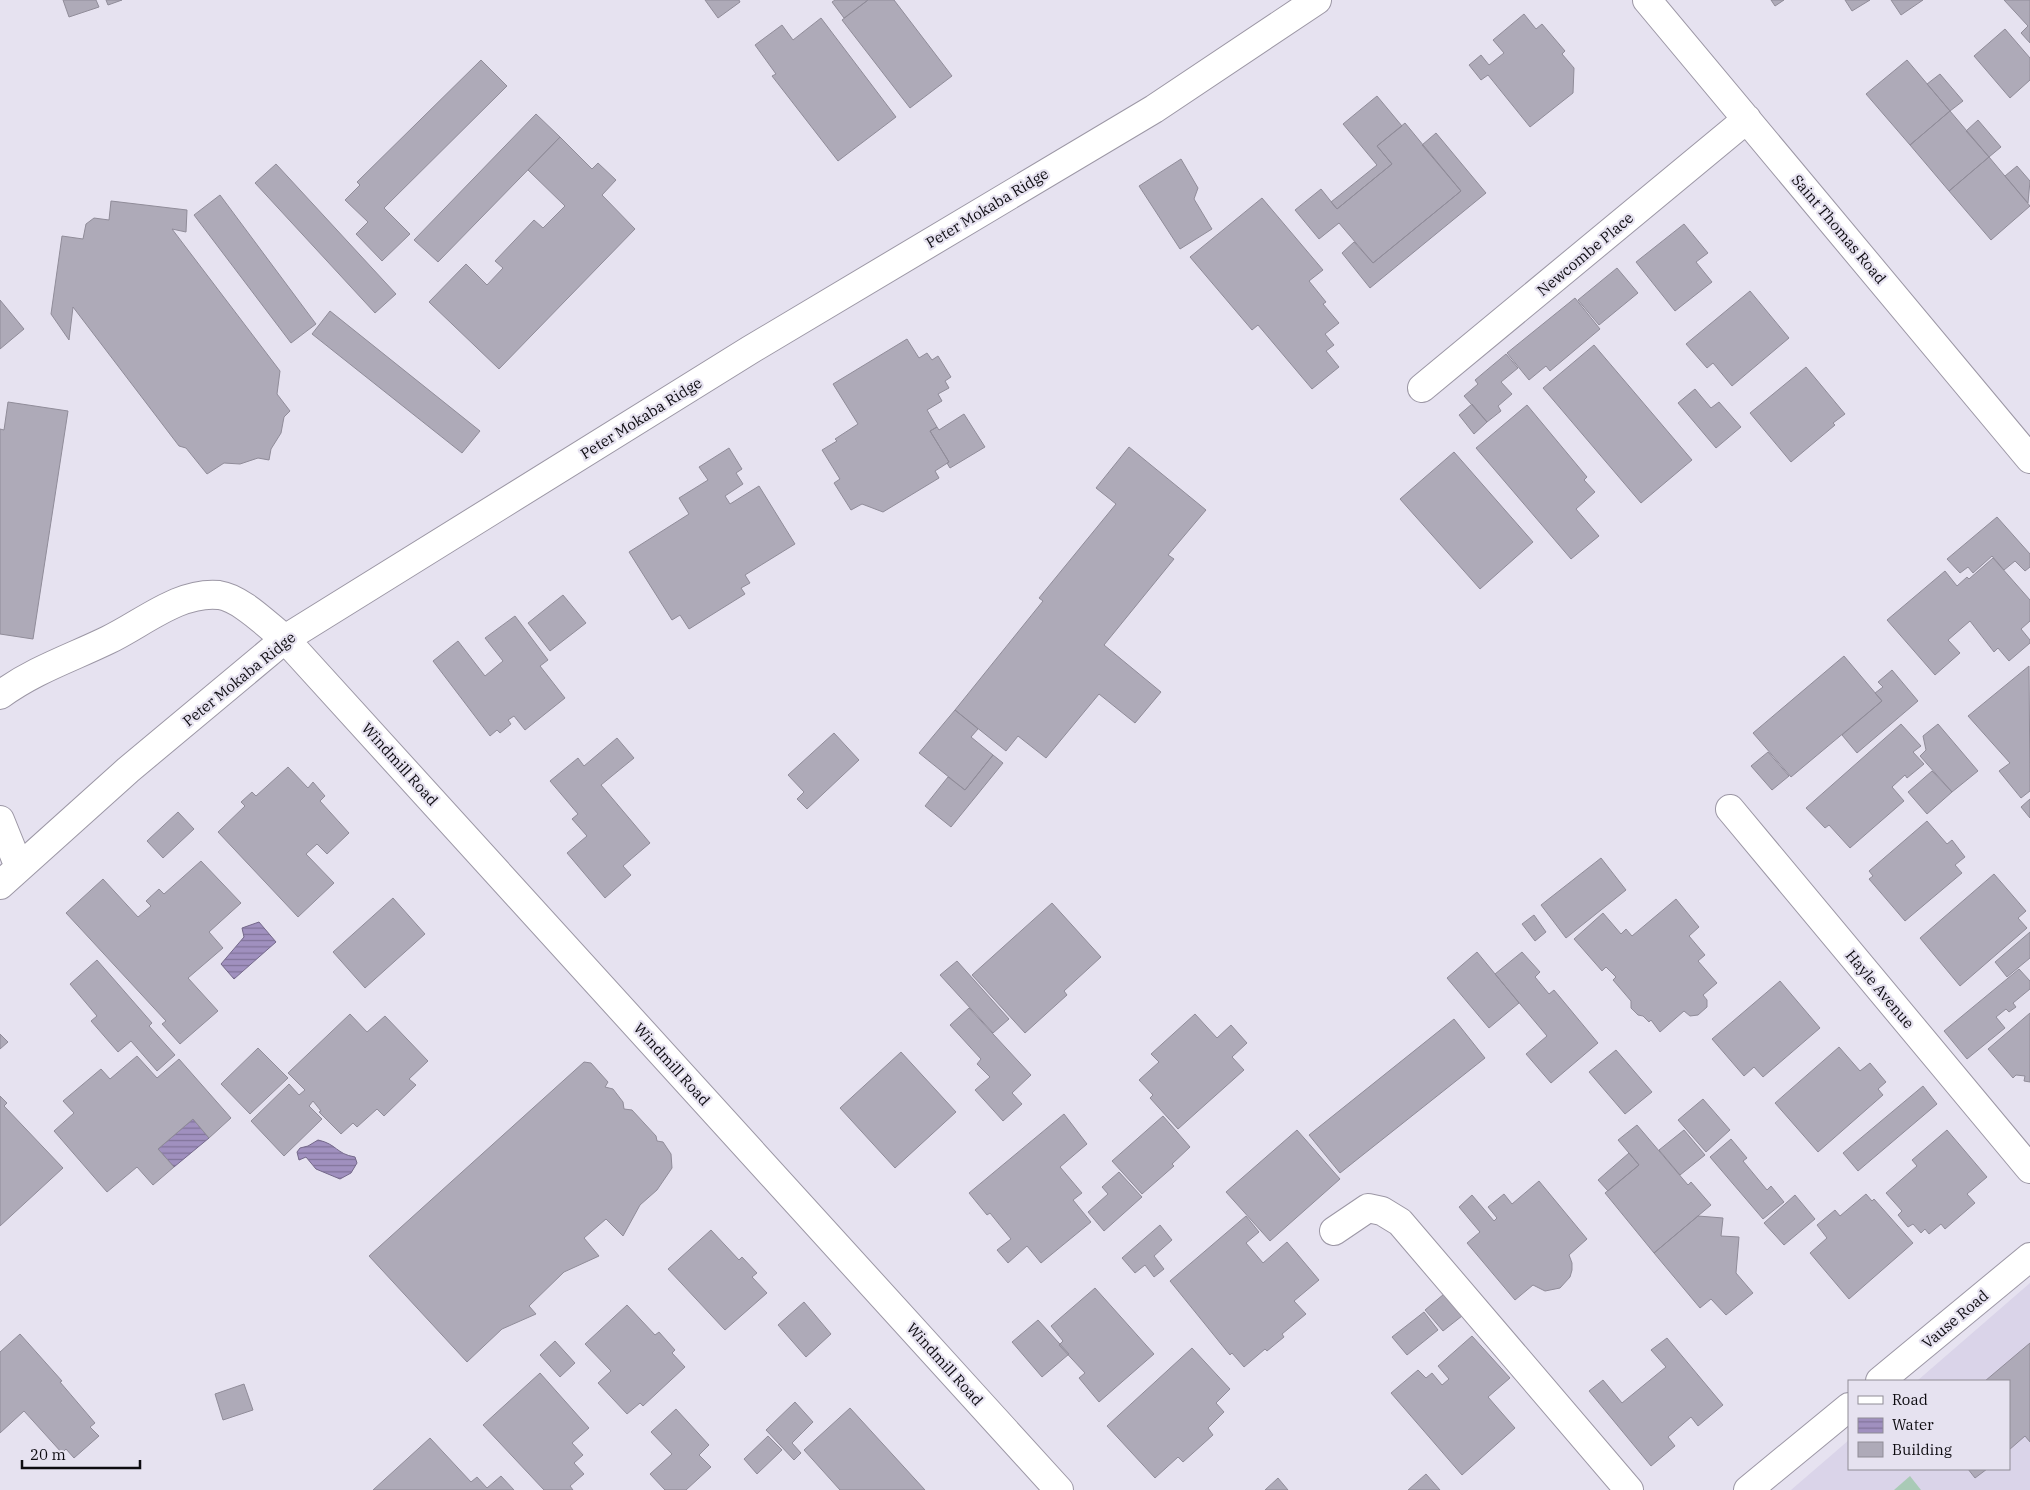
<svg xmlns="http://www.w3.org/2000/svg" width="2030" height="1490" font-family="'IBM Plex Serif',serif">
  <defs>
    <pattern id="water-rules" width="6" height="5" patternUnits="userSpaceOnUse" patternTransform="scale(1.25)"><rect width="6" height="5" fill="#a090bf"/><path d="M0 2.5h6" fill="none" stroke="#81749a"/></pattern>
  </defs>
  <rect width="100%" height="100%" fill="#e6e2f0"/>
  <!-- built -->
  <path fill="#dad4e9" d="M2030 1283V1490H1791L1849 1440V1469H2009V1381H1917Z"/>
  <!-- grass -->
  <path fill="#a9cab6" d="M1910 1476 1921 1490H1894Z"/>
  <!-- water -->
  <path fill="url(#water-rules)" stroke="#74688a" d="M259 922 276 942 234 979 221 964 244 937 242 928Z
    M193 1119 209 1138 174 1167 158 1149Z
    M318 1140C337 1144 336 1154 355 1157L357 1163 351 1173 340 1179 316 1169 306 1157 299 1160 297 1152 300 1148 308 1146Z"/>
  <!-- building -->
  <path fill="#aeaab8" stroke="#908c99" d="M63 0H96L99 7 69 17Z
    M106 0H122L108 5Z
    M705 0H739L740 2 718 18Z
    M835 0H868L844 18 832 2Z
    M868 0H894L952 76 910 108 842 20Z
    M1771 0H1784L1775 6Z
    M1845 0H1870L1852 11Z
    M1891 0H1923L1901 15Z
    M2004 0H2030V43L2021 33 2028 26Z
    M1524 14 1536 29 1542 24 1565 51 1562 54 1574 68 1573 93 1530 127 1488 75 1481 80 1469 65 1481 55 1489 65 1504 53 1493 40Z
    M821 18 896 117 838 161 772 76 776 74 755 45 782 25 793 40Z
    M2005 29 2030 58V80L2010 98 1974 56Z
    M481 60 507 86 384 208 410 234 382 261 356 234 368 222 345 200 360 185 357 182Z
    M1907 60 1950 111 1910 145 1866 94Z
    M1940 74 1963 101 1950 111 1927 84Z
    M1377 96 1402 126 1377 146 1392 164 1337 209 1331 202 1377 165 1343 124Z
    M1950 111 1989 157 1949 191 1910 145Z
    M536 114 560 137 438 262 414 240Z
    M1978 120 2001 147 1989 157 1966 131Z
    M1405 123 1461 191 1373 263 1339 223 1319 239 1295 210 1321 189 1337 209 1392 164 1377 146Z
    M1436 133 1486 193 1370 288 1342 253 1354 242 1373 263 1461 191 1422 145Z
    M560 137 592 169 598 163 616 180 602 195 635 229 499 369 429 302 466 264 487 285 503 268 495 261 534 220 543 228 565 206 528 170Z
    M1989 157 2030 206 1991 240 1949 191Z
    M1181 159 1198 188 1194 199 1212 229 1180 249 1139 186Z
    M276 164 396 294 375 313 255 183Z
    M2017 166 2030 181 2028 203 2005 176Z
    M220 195 316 324 291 343 194 215Z
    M1262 198 1323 270 1309 281 1326 302 1323 304 1339 323 1325 334 1334 345 1326 351 1339 367 1312 389 1258 325 1252 330 1190 257Z
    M111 201 187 210 186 232 172 229 280 371 277 394 290 411 284 417 281 433 271 449 269 460 258 458 240 464 224 463 207 474 186 448 179 446 73 307 69 340 51 314 62 236 83 239 86 224 94 218 109 220Z
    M1684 224 1708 253 1696 262 1712 282 1675 311 1636 262Z
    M1617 268 1638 293 1599 325 1578 300Z
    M1750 291 1789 338 1732 386 1713 363 1707 368 1686 344Z
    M1575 298 1600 329 1550 371 1546 366 1529 380 1507 353Z
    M0 300 24 329 0 349Z
    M330 311 480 431 462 453 312 334Z
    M907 339 919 358 927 353 932 360 938 356 951 377 945 381 949 388 938 394 942 401 927 410 937 427 930 431 949 462 935 471 939 478 883 512 862 504 851 510 834 483 840 479 822 450 837 441 835 439 858 424 833 384Z
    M1594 345 1692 460 1641 503 1543 388Z
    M1506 354 1518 368 1501 382 1512 394 1498 406 1501 411 1487 422 1464 396 1478 384 1475 380Z
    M1806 367 1845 414 1833 423 1835 425 1791 462 1750 413Z
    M1695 389 1711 408 1719 402 1741 427 1716 448 1678 403Z
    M8 402 68 411 33 639 0 634V429L4 430Z
    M1472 404 1487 422 1474 434 1459 415Z
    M1527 405 1587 477 1584 480 1595 492 1576 509 1599 536 1571 559 1476 448Z
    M964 414 985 447 950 468 947 463 949 462 930 431 937 427 939 430Z
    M1129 447 1206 510 1168 555 1174 559 1104 645 1161 692 1135 723 1099 694 1046 758 1018 736 1006 751 955 710 1043 601 1039 598 1116 504 1096 488Z
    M729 448 742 469 736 473 743 484 725 496 730 504 759 486 795 544 745 575 750 583 741 588 745 594 689 629 680 615 672 620 629 552 689 514 679 498 708 480 699 467Z
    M1454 452 1533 542 1480 589 1400 499Z
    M1997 517 2030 554V567L2025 571 2015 561 2004 570 1992 556 1973 573 1968 567 1960 573 1947 559Z
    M1993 558 2030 600V621L2021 629 2030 640V643L2009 661 1998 648 1994 652 1970 621 1948 640 1960 653 1935 675 1887 620 1945 571 1957 586 1967 577 1969 579Z
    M563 595 586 623 550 651 528 623Z
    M515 616 548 660 540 666 565 698 525 730 514 716 508 720 511 724 500 733 497 730 490 736 433 661 458 641 485 676 503 661 485 638Z
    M1844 656 1882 701 1791 777 1753 733Z
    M2029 666 2030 791 2021 798 1999 771 2010 763 1968 716Z
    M1892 670 1918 701 1857 753 1842 735 1882 701 1875 693 1883 687 1878 682Z
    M955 710 978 729 971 737 993 755 965 790 919 753Z
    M1901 724 1921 746 1913 752 1924 764 1907 778 1905 775 1892 787 1904 801 1850 848 1829 825 1825 828 1806 808Z
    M1938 724 1978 771 1952 792 1920 756 1926 750 1923 736Z
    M834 733 859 760 807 809 797 799 804 792 788 775Z
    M617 738 634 758 601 785 650 843 623 866 631 875 605 898 567 853 587 836 572 819 578 814 550 781 578 758 584 766Z
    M1768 752 1789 776 1772 790 1751 766Z
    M993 755 1003 763 951 827 925 806 948 777 965 790Z
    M288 767 308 788 313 782 325 796 320 801 349 833 327 854 317 844 306 854 334 883 298 917 218 832 245 806 241 802 252 792 256 796Z
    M1932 771 1952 792 1927 814 1908 792Z
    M2030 799V818L2021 807Z
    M178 812 194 829 163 858 147 841Z
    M1927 821 1947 844 1952 840 1965 857 1955 865 1962 873 1905 921 1869 879 1873 876 1869 871Z
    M1601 858 1626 890 1566 938 1541 905Z
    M201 861 241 903 209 932 223 948 188 978 218 1011 180 1044 162 1024 166 1021 66 913 103 879 138 917 151 906 146 901 159 889 164 894Z
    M1994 874 2026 911 2018 918 2027 928 1960 986 1920 938Z
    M393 898 425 934 365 988 333 952Z
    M1676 899 1699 927 1689 936 1705 955 1698 961 1717 983 1703 995 1707 1000V1007L1698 1015 1690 1016 1684 1011 1660 1032 1651 1020 1649 1022 1643 1016 1638 1015 1631 1008V1001L1613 980 1616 977 1606 967 1602 971 1574 939 1603 913 1621 934 1626 929 1632 936Z
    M1052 903 1101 957 1064 991 1067 995 1025 1033 972 975Z
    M1534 915 1546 932 1535 941 1522 924Z
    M2030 932V958L2007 977 1995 962Z
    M1477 952 1519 1003 1489 1028 1447 978Z
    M1522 952 1540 972 1535 977 1549 994 1554 990 1598 1043 1551 1083 1526 1054 1547 1036 1495 974Z
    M97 960 152 1023 149 1026 175 1055 157 1071 131 1041 118 1052 91 1021 97 1016 70 984Z
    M957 961 1009 1019 993 1033 940 975Z
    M2019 969 2030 981V989L2013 1003 2016 1007 2009 1012 2006 1009 1996 1017 2005 1028 1967 1059 1944 1031Z
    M1780 981 1820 1028 1763 1077 1754 1067 1744 1076 1712 1039Z
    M969 1008 1031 1075 1012 1093 1022 1104 1003 1121 975 1090 990 1077 977 1064 981 1059 950 1025Z
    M2030 1013V1082L2024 1081 2025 1076 2016 1075 2013 1078 1988 1049Z
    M350 1014 367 1032 385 1016 428 1061 409 1079 416 1085 384 1116 377 1109 357 1127 353 1123 341 1134 319 1112 321 1111 313 1101 309 1106 322 1119 284 1156 251 1121 289 1084 299 1095 305 1090 288 1073Z
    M1195 1014 1217 1038 1231 1025 1247 1043 1232 1057 1244 1070 1178 1129 1150 1098 1153 1095 1139 1080 1159 1062 1151 1054Z
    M1454 1019 1485 1058 1340 1173 1309 1135Z
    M0 1034 8 1042 0 1049Z
    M1839 1047 1860 1071 1870 1063 1886 1082 1878 1089 1883 1095 1818 1152 1775 1103Z
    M258 1048 288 1078 250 1114 221 1084Z
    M1616 1050 1652 1092 1625 1114 1589 1072Z
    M901 1052 956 1112 895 1168 840 1108Z
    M137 1056 157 1078 179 1059 231 1118 209 1138 193 1119 158 1149 174 1167 153 1185 137 1167 107 1192 54 1131 74 1113 63 1101 101 1069 110 1079Z
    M584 1062 591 1063 608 1082 605 1087 613 1089 623 1102 624 1109 632 1110 656 1136 657 1141 663 1142 671 1154 672 1168 657 1190 640 1205 623 1236 606 1219 584 1238 599 1256 564 1272 529 1306 536 1314 502 1329 467 1362 369 1256Z
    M1923 1086 1937 1104 1858 1171 1843 1153Z
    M0 1096 7 1103 4 1106 63 1168 0 1226Z
    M1703 1099 1730 1130 1706 1152 1678 1120Z
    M1064 1114 1087 1144 1060 1167 1082 1193 1073 1200 1091 1222 1041 1263 1027 1246 1008 1263 997 1250 1011 1239 990 1213 987 1215 969 1193Z
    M1163 1116 1190 1147 1172 1164 1174 1166 1142 1194 1112 1161Z
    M1637 1125 1688 1185 1691 1182 1711 1205 1654 1253 1605 1193 1639 1165 1618 1140Z
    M1297 1130 1340 1179 1270 1241 1226 1192Z
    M1684 1130 1705 1155 1680 1175 1659 1150Z
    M1947 1130 1987 1177 1967 1194 1975 1203 1945 1229 1941 1224 1929 1234 1925 1229 1921 1233 1913 1224 1908 1227 1898 1215 1902 1211 1886 1193 1917 1166 1912 1160Z
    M1731 1139 1747 1158 1743 1161 1767 1190 1771 1186 1784 1202 1763 1219 1710 1157Z
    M1629 1153 1639 1165 1608 1191 1598 1180Z
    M1119 1172 1142 1197 1104 1231 1088 1212 1108 1194 1102 1187Z
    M1539 1181 1587 1239 1569 1255 1572 1263V1270L1570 1277 1560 1288 1545 1291 1533 1285 1515 1300 1467 1243 1480 1232 1459 1207 1472 1195 1494 1221 1497 1218 1488 1207 1504 1194 1512 1204Z
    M1866 1194 1872 1201 1874 1199 1913 1243 1849 1299 1810 1253 1827 1238 1817 1225 1835 1210 1840 1216Z
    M1795 1195 1815 1219 1784 1245 1764 1223Z
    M1246 1216 1259 1232 1246 1243 1263 1263 1287 1242 1319 1280 1294 1301 1306 1314 1282 1334 1284 1337 1267 1351 1265 1349 1244 1367 1232 1353 1230 1355 1170 1281Z
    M1698 1216 1723 1218 1721 1236 1739 1237 1736 1273 1753 1293 1726 1315 1711 1299 1700 1308 1654 1253Z
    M1160 1225 1172 1240 1154 1256 1164 1269 1154 1277 1145 1265 1135 1273 1122 1258Z
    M711 1230 739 1260 742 1257 757 1273 752 1277 767 1293 725 1330 668 1269Z
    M1095 1288 1154 1354 1099 1402 1079 1378 1085 1373 1059 1345 1063 1341 1051 1326Z
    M1444 1294 1462 1316 1443 1331 1425 1310Z
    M804 1302 831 1334 806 1357 778 1325Z
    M627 1305 655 1335 659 1332 675 1350 672 1353 685 1367 643 1406 640 1403 627 1414 598 1383 611 1371 585 1344Z
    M1424 1312 1438 1330 1407 1355 1392 1337Z
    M1038 1320 1069 1354 1042 1377 1012 1342Z
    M20 1334 62 1381 60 1382 95 1423 90 1427 99 1436 74 1458 66 1449 62 1453 24 1411 0 1433V1352Z
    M1472 1336 1510 1378 1488 1397 1515 1428 1462 1475 1391 1393 1418 1370 1426 1378 1432 1373 1442 1385 1449 1379 1438 1366Z
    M1667 1338 1723 1405 1698 1426 1691 1417 1668 1437 1675 1446 1651 1466 1589 1391 1603 1380 1622 1403 1666 1367 1651 1350Z
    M555 1341 575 1363 560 1377 540 1355Z
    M2030 1343V1442L2025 1436 2009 1450V1381H1985Z
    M1192 1348 1230 1389 1216 1403 1224 1412 1208 1428 1213 1435 1183 1462 1178 1457 1155 1478 1107 1426Z
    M540 1373 589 1428 572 1443 583 1455 574 1463 584 1474 570 1486 573 1490H544L483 1425Z
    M244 1384 253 1410 223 1420 215 1394Z
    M795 1402 813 1422 792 1443 801 1453 794 1460 766 1430Z
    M850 1408 925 1490H840L804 1450Z
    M676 1409 709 1445 699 1455 711 1467 686 1490H665L650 1474 672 1454 651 1432Z
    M768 1436 782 1450 757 1474 744 1459Z
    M430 1438 471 1482 477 1477 487 1488 501 1476 514 1490H373Z
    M1968 1469H1987L1975 1478Z
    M1426 1474 1440 1490H1408Z
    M1278 1478 1288 1490H1265Z"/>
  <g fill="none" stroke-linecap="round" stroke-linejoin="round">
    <!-- minor casing -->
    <g stroke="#9c97a5" stroke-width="30">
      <path id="minor" d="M1647 0 2030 459
        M1422 388 1747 119
        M0 695C34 670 71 658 108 640 142 624 179 591 219 595 241 598 268 626 285 639L1059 1490
        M1730 809 2030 1169
        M0 820 19 867
        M0 885 128 770 285 639 750 350 1154 109 1317 0
        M1334 1231 1368 1208 1382 1211 1400 1222 1629 1490
        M1880 1381 2030 1257
        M1748 1490 1849 1407"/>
    </g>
    <!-- minor -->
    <use href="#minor" stroke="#fff" stroke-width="28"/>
  </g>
  <g text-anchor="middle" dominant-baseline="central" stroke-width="4.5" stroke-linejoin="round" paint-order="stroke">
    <!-- street labels -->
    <g font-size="15" fill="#0d0b10" stroke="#e6e2f0">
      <text transform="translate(987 208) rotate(-31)">Peter Mokaba Ridge</text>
      <text transform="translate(1839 229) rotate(50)">Saint Thomas Road</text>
      <text transform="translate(1585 254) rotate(-40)">Newcombe Place</text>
      <text transform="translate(641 418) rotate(-32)">Peter Mokaba Ridge</text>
      <text transform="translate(239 679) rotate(-39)">Peter Mokaba Ridge</text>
      <text transform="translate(400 764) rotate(48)">Windmill Road</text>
      <text transform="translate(1880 989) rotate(50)">Hayle Avenue</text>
      <text transform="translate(672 1064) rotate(48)">Windmill Road</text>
      <text transform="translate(1955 1319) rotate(-40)">Vause Road</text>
      <text transform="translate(945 1364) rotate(48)">Windmill Road</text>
    </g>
  </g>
  <!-- legend -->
  <rect x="1848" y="1380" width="162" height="90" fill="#e6e2f0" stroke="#8f8c96"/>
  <rect x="1858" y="1396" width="25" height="8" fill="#ffffff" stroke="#8f8c96"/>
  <text x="1892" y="1405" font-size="15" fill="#0d0b10">Road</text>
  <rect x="1858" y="1418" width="25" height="15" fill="url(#water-rules)" stroke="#8f8c96"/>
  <text x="1892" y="1430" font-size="15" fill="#0d0b10">Water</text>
  <rect x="1858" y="1442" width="25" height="15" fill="#aeaab8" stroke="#8f8c96"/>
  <text x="1892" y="1455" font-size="15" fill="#0d0b10">Building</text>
  <!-- scale -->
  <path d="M22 1460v8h118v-8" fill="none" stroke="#0d0b10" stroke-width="2.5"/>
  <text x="30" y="1460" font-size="15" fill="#0d0b10" stroke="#e6e2f0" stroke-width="4" paint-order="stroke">20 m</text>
</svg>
